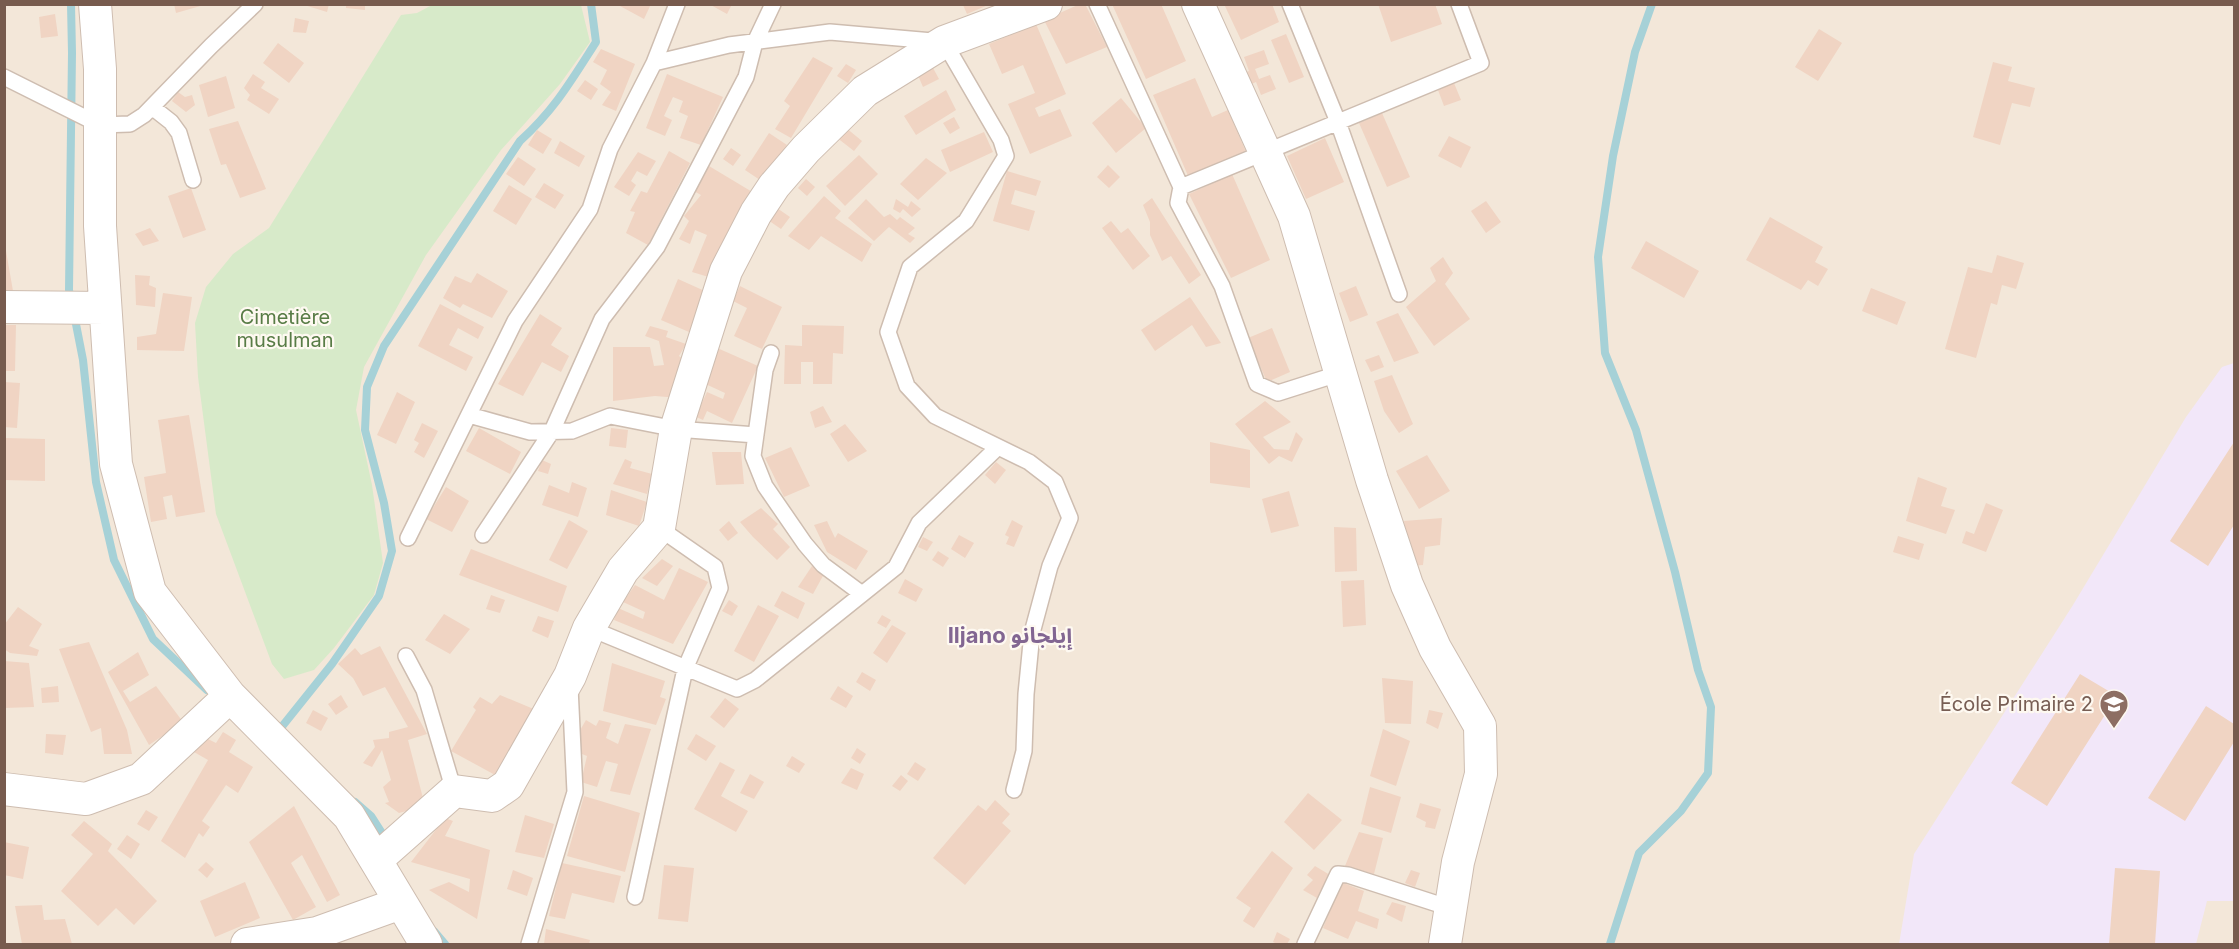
<svg xmlns="http://www.w3.org/2000/svg" width="2239" height="949" font-family="Inter,'Noto Sans Arabic',sans-serif">
  <rect width="100%" height="100%" fill="#fcf5eb"/>
  <!-- residential -->
  <path fill="#f3e7d9" d="M5 5H2234V944H5Z"/>
  <!-- education -->
  <path fill="#f2e7f9" d="M2234 363V901H2207L2196 944H1899L1914 854 2073 605 2186 417 2222 367Z"/>
  <!-- green -->
  <path fill="#d7eac9" d="M432 5H581L590 42 560 84 501 150 426 255 364 367 356 410 372 485 383 563 374 595 334 648 314 670 284 679 272 664 216 514 198 377 195 323 206 287 233 254 269 228 401 15 417 13Z"/>
  <g fill="none" stroke-linecap="round" stroke-linejoin="round">
    <!-- stream -->
    <path stroke="#a6d1d7" stroke-width="8" d="M71 4 72 53 69 290 71 300
      M74 314 83 360 96 482 114 560 153 639 207 690
      M279 733 280 729 332 664 379 596 392 551 384 503 365 430 367 387 384 346 520 141C555 109 571 81 596 42L591 4
      M355 802 371 816 387 841
      M434 931 445 944
      M1610 944 1639 853 1681 811 1708 773 1711 707 1698 670 1675 572 1636 430 1605 353 1598 257 1613 156 1635 52 1652 4"/>
  </g>
  <!-- building -->
  <path fill="#f0d4c3" d="M174 4H204V5L176 13Z
    M301 4H329L327 12Z
    M346 4H365V10L346 8Z
    M621 4H651L644 19 620 6Z
    M709 4H732L727 14Z
    M1080 4H1085L1107 47 1066 64 1044 20Z
    M1112 4H1161L1186 61 1146 79Z
    M1224 4H1272L1279 22 1241 40Z
    M1378 4H1435L1442 24 1391 42Z
    M963 5H988L967 14Z
    M55 14 58 36 41 38 39 17Z
    M295 18 309 21 306 33 293 32Z
    M1036 24 1066 94 1035 108 1039 117 1060 109 1072 136 1030 154 1008 104 1035 93 1023 65 1002 74 989 44Z
    M1819 29 1842 43 1818 81 1795 67Z
    M1286 34 1304 77 1289 83 1271 40Z
    M278 43 304 63 289 83 263 63Z
    M601 49 635 64 616 111 602 105 611 92 600 84 607 70 593 62Z
    M1264 50 1269 64 1255 69 1259 79 1270 75 1276 89 1261 95 1256 82 1243 88 1238 75 1249 71 1244 57Z
    M813 57 833 68 791 138 775 129 790 106 784 101Z
    M1993 62 2012 67 2008 81 2035 88 2030 107 2012 103 2000 145 1973 137Z
    M846 64 856 70 848 83 837 76Z
    M932 66 939 79 923 87 917 73Z
    M253 74 265 82 261 88 279 99 269 114 247 100 250 95 244 88Z
    M667 74 723 97 701 145 680 138 688 116 679 112 683 101 673 97 664 116 672 120 665 136 646 128Z
    M226 76 235 108 208 117 199 85Z
    M1195 78 1212 117 1228 110 1246 152 1189 178 1153 95Z
    M585 80 598 89 591 100 577 91Z
    M1454 83 1461 100 1444 106 1438 90Z
    M946 90 956 110 916 135 904 116Z
    M178 92 185 97 192 95 195 105 186 112 172 101Z
    M1121 98 1146 128 1116 153 1092 123Z
    M1382 113 1410 177 1387 187 1359 123Z
    M954 117 960 128 950 134 943 123Z
    M238 121 266 189 240 198 226 164 221 165 209 129Z
    M845 127 862 141 854 151 836 137Z
    M537 130 552 139 543 154 528 145Z
    M984 132 993 152 950 172 941 150Z
    M769 133 787 145 763 182 745 170Z
    M1449 136 1471 147 1461 168 1438 156Z
    M1325 138 1344 182 1306 199 1287 156Z
    M560 141 585 156 579 167 554 153Z
    M731 148 741 155 733 166 723 159Z
    M669 151 690 163 648 245 626 233 635 212 630 211 641 191 647 193Z
    M638 152 656 161 647 176 637 171 631 181 636 185 629 196 614 187Z
    M859 155 878 174 845 206 826 186Z
    M518 157 536 169 524 186 506 174Z
    M926 158 947 173 918 200 900 184Z
    M1108 165 1120 177 1109 188 1097 177Z
    M709 166 754 193 712 278 692 272 707 235 695 230 690 244 679 239 689 221 684 216 701 195 692 190Z
    M1007 171 1041 181 1036 196 1015 190 1011 204 1035 211 1029 231 993 221Z
    M1232 174 1270 260 1231 278 1189 194Z
    M806 179 815 187 807 196 798 188Z
    M544 183 564 195 555 209 535 197Z
    M509 185 532 199 516 225 493 211Z
    M191 188 206 230 183 238 168 196Z
    M824 196 841 211 835 218 872 244 862 262 821 236 809 250 788 236Z
    M1152 198 1201 275 1189 284 1171 256 1162 261 1150 235V222L1143 205Z
    M866 199 884 217 890 214 897 220 900 217 915 228 908 234 915 238 910 243 889 227 874 241 848 218Z
    M896 199 908 207 911 201 921 209 912 217 903 209 900 213 893 209Z
    M1486 201 1501 222 1486 233 1471 211Z
    M774 206 790 217 781 229 765 218Z
    M1770 217 1823 247 1815 262 1828 269 1818 286 1808 280 1801 290 1746 260Z
    M1111 221 1121 233 1128 228 1150 256 1133 270 1102 228Z
    M150 228 159 241 143 246 135 234Z
    M1646 241 1699 271 1684 298 1631 268Z
    M5 245 13 291 5 292Z
    M1997 255 2024 263 2016 289 2002 285 1997 305 1991 303 1976 358 1945 349 1968 267 1992 273Z
    M1443 257 1453 273 1445 284 1470 319 1434 346 1406 307 1436 281 1430 268Z
    M477 273 508 291 492 318 463 304 460 308 443 298 455 276 471 283Z
    M135 275 150 276 149 285 156 288 155 307 136 305Z
    M678 279 707 292 689 332 661 320Z
    M740 286 782 307 762 349 734 336 747 308 733 301Z
    M1356 286 1368 315 1350 322 1339 293Z
    M1871 288 1906 302 1897 325 1862 311Z
    M163 293 192 297 184 351 137 350V337L156 334Z
    M1190 297 1221 343 1206 347 1192 325 1155 351 1141 330Z
    M440 304 484 327 478 339 458 328 449 345 473 357 466 371 418 346Z
    M1398 313 1419 353 1394 362 1376 322Z
    M540 314 562 328 551 345 569 356 561 372 542 362 523 396 498 384Z
    M4 325H16L15 371H4Z
    M802 325 844 326 843 354 833 353 832 384H813V362H801V384H784L785 345 802 346Z
    M650 326 668 331 666 337 686 344 679 356 684 360 680 398 655 396 613 401V347H650L654 366 664 365 659 341 645 336Z
    M1272 328 1290 372 1267 382 1248 338Z
    M715 347 758 366 732 423 707 411 703 420 690 414 695 403 701 405 707 392 723 399 725 393 699 381Z
    M1379 355 1384 367 1371 372 1365 360Z
    M1392 375 1413 424 1399 433 1384 411 1374 381Z
    M4 382 20 383 17 428 4 427Z
    M397 392 415 402 396 444 377 435Z
    M1265 401 1291 422 1263 437 1274 449 1289 450 1296 432 1303 439 1292 462 1279 456 1269 464 1235 424Z
    M823 406 832 422 815 428 810 412Z
    M189 415 205 512 176 517 172 495 163 497 167 519 151 522 144 477 166 473 158 420Z
    M422 423 438 431 424 458 414 452 419 443 414 440Z
    M845 424 867 451 848 462 830 434Z
    M479 428 521 452 510 474 466 451Z
    M611 428 628 430 626 448 609 446Z
    M4 438 45 439V481L4 480Z
    M1210 442 1250 450V488L1210 483Z
    M2234 442V525L2208 566 2170 541Z
    M791 447 810 486 784 497 765 458Z
    M712 452H741L744 484 716 485Z
    M1427 455 1450 491 1419 509 1396 471Z
    M625 459 632 462 630 468 652 474 647 494 613 484Z
    M542 460 551 464 548 474 538 471Z
    M996 462 1006 470 995 484 985 475Z
    M1918 477 1947 488 1941 506 1955 510 1946 534 1906 521Z
    M572 482 587 488 578 517 542 505 549 485 569 493Z
    M446 487 469 501 452 532 426 519Z
    M611 490 647 502 639 526 606 515Z
    M1289 491 1299 526 1271 533 1262 499Z
    M1986 503 2003 510 1986 552 1962 543 1966 531 1974 534Z
    M761 508 778 524 773 529 790 547 777 560 753 537 740 522Z
    M1442 518 1440 545 1425 547 1423 565 1409 566 1404 521Z
    M569 520 588 531 567 569 549 560Z
    M1012 520 1023 526 1014 547 1006 544 1009 537 1005 535Z
    M729 521 738 533 728 541 719 530Z
    M827 521 835 538 838 533 868 551 856 570 827 552 814 525Z
    M1334 527 1356 528 1357 571 1335 572Z
    M959 535 974 543 965 558 951 549Z
    M1898 536 1924 544 1919 560 1893 552Z
    M923 537 933 542 927 551 918 547Z
    M471 549 567 586 558 612 459 575Z
    M938 551 949 558 943 567 932 560Z
    M662 559 673 566 657 586 642 578Z
    M812 566 824 574 813 594 798 587Z
    M679 568 708 582 673 644 614 620 618 608 643 619 645 612 623 602 635 585 664 600Z
    M905 579 923 589 916 602 898 593Z
    M1364 580 1366 625 1343 627 1341 581Z
    M782 591 805 603 798 619 774 606Z
    M491 595 505 600 500 613 486 609Z
    M729 600 738 606 732 616 722 611Z
    M758 605 779 616 754 662 734 651Z
    M18 607 42 624 29 646 39 650 37 656 10 653 4 649V625Z
    M444 614 470 629 450 654 425 640Z
    M882 615 891 620 886 628 877 623Z
    M538 616 554 621 548 638 532 631Z
    M892 625 906 633 887 663 873 653Z
    M89 642 127 730 132 754H104L101 728 91 732 59 649Z
    M380 646 427 734 408 740 425 806 399 813 385 803 389 802 383 787 391 780 382 750 372 767 363 763 375 747 373 740 389 738V732L408 727 385 687 363 696 353 678 338 664 355 648 361 655Z
    M138 652 149 675 123 691 130 702 156 686 183 722 149 745 108 672Z
    M4 661 29 663 34 707 4 708Z
    M612 663 665 681 660 697 666 699 656 725 603 711Z
    M862 672 876 680 870 691 856 682Z
    M2080 674 2117 696 2047 806 2011 783Z
    M1382 678 1413 681 1411 724 1385 723Z
    M58 686 59 702 42 703 41 688Z
    M838 686 853 696 846 708 830 699Z
    M341 695 348 707 336 715 328 704Z
    M500 695 536 710 497 776 451 751 476 710 473 707 480 697 492 704Z
    M725 698 739 709 724 728 710 717Z
    M2206 706 2234 724V742L2185 821 2148 798Z
    M313 710 328 718 321 731 306 723Z
    M1429 710 1443 713 1438 729 1426 723Z
    M586 720 596 726 599 720 611 723 606 738 618 744 625 724 651 729 630 795 610 791 618 764 606 761 597 787 581 782 587 756 577 752 576 737Z
    M1383 729 1410 741 1396 786 1370 776Z
    M223 732 236 740 229 752 253 767 238 793 226 785 202 821 210 827 203 837 199 833 185 858 161 841 208 760 194 752 204 737 216 743Z
    M46 734 66 735 63 755 45 753Z
    M696 734 716 746 706 761 687 749Z
    M857 748 866 754 860 764 851 758Z
    M792 756 805 764 799 773 786 766Z
    M720 762 735 770 721 796 748 811 736 832 694 809Z
    M915 762 926 769 918 781 907 774Z
    M851 768 864 774 857 790 841 783Z
    M750 774 764 782 754 799 740 793Z
    M901 775 908 781 900 791 892 786Z
    M1370 787 1401 797 1391 833 1361 824Z
    M1308 793 1342 820 1314 850 1284 822Z
    M584 796 640 813 625 872 567 856Z
    M995 800 1010 814 1002 823 1011 831 965 885 933 858 978 805 986 811Z
    M1420 803 1441 809 1435 829 1425 827 1426 822 1416 817Z
    M294 806 340 895 327 902 302 855 291 863 316 907 293 920 249 842Z
    M146 810 158 817 149 831 137 824Z
    M525 815 554 824 544 858 515 852Z
    M445 818 453 821 445 836 490 850 477 919 429 890 449 882 469 892 470 879 411 862Z
    M84 821 112 844 108 851 157 901 134 925 116 908 98 926 61 891 93 854 71 835Z
    M1359 832 1383 838 1374 874 1345 866Z
    M127 835 140 844 131 859 117 849Z
    M4 842 29 847 23 879 4 875Z
    M1272 851 1293 868 1254 928 1243 921 1251 908 1236 898Z
    M206 862 214 869 207 878 198 870Z
    M562 863 621 876 614 903 572 893 565 919 549 916Z
    M664 865 694 868 688 922 658 919Z
    M1315 866 1330 875 1317 898 1303 890 1313 880 1307 875Z
    M2115 868 2160 871 2155 944H2109Z
    M513 870 533 878 527 896 507 889Z
    M1411 870 1420 873 1415 887 1405 883Z
    M245 882 260 918 215 937 200 901Z
    M1341 882 1364 891 1358 911 1379 919 1377 929 1356 921 1348 939 1323 928Z
    M1392 902 1406 906 1402 922 1386 914Z
    M42 905 44 920 65 919 72 944H22L15 906Z
    M546 929 590 940 589 944H544Z
    M1277 932 1290 939 1287 944H1277L1273 942Z"/>
  <g fill="none" stroke-linecap="round" stroke-linejoin="round">
    <!-- service casing -->
    <g stroke="#cebdb0" stroke-width="18">
      <path id="service" d="M1097 4 1181 187 1178 203 1222 286 1257 384 1278 393 1341 373
        M1290 4 1338 122 1399 294
        M654 63 729 45 830 32 944 42 1001 140 1006 156 966 221 910 267 888 332 907 386 935 416 1029 462 1055 482 1070 518 1050 566 1032 633 1026 694 1024 751 1014 790
        M4 77 100 125 130 124 144 115 211 46 255 4
        M152 107 171 122 179 133 193 180
        M1181 187 1481 63 1459 4
        M771 353 765 370 753 456 765 486 805 544 823 565 862 594
        M469 415 530 432 572 431 610 416 676 429 756 435
        M483 535 552 431 602 319 657 247 746 77 755 42 773 4
        M408 538 515 321 590 209 610 149 654 63 677 4
        M589 628 737 689 755 680 896 567 919 523 998 447
        M406 656 424 690 454 791
        M635 897 685 669 720 588 715 567 659 528
        M529 944 575 792 570 687
        M1305 944 1338 874 1348 875 1450 908"/>
    </g>
    <!-- minor casing -->
    <g stroke="#cebdb0" stroke-width="34">
      <path id="minor" d="M95 4 100 69V226L116 464 150 592 230 696 349 816 426 944
        M1198 4 1294 216 1372 480 1407 585 1435 648 1480 726 1481 774 1458 862 1445 944
        M4 307 105 308
        M4 789 86 799 141 779 230 696
        M376 860 454 791 492 796 508 785 570 676 589 628 623 570 659 528 676 429 726 271 756 213 774 186 806 149 865 91 944 42 1046 4
        M247 944 317 933 401 903"/>
    </g>
    <!-- service -->
    <use href="#service" stroke="#fff" stroke-width="15"/>
    <!-- minor -->
    <use href="#minor" stroke="#fff" stroke-width="32"/>
  </g>
  <!-- icons -->
  <defs>
    <g id="school-pin" transform="scale(1.5)"><path d="M0 17L-7.5 6A9.5 9.5 0 1 1 7.5 6Z" fill="#8d6e63" stroke="#fef9f1"/><path d="M0-5L7-2L0 1L-7-2ZM-4 1L0 2.5L4 1V4Q0 6-4 4Z" fill="#fff"/></g>
  </defs>
  <g fill-rule="evenodd">
    <use href="#school-pin" x="2114" y="704"/>
  </g>
  <g text-anchor="middle" dominant-baseline="central" stroke-width="4.5" stroke-linejoin="round" paint-order="stroke">
    <!-- park labels -->
    <g font-size="20" fill="#587c46" stroke="#fef9f1">
      <text x="285" y="317">Cimetière<tspan x="285" dy="23">musulman</tspan></text>
    </g>
    <!-- education labels -->
    <g font-size="20" fill="#785e54" stroke="#fef9f1" text-anchor="end">
      <text x="2093" y="704">École Primaire 2</text>
    </g>
    <!-- quarter labels -->
    <g font-size="22" font-weight="bold" fill="#826692" stroke="#fef9f1">
      <text x="1010" y="635">Iljano إيلجانو</text>
    </g>
  </g>
  <!-- border -->
  <rect width="2239" height="949" fill="none" stroke="#775b4e" stroke-width="12"/>
</svg>
